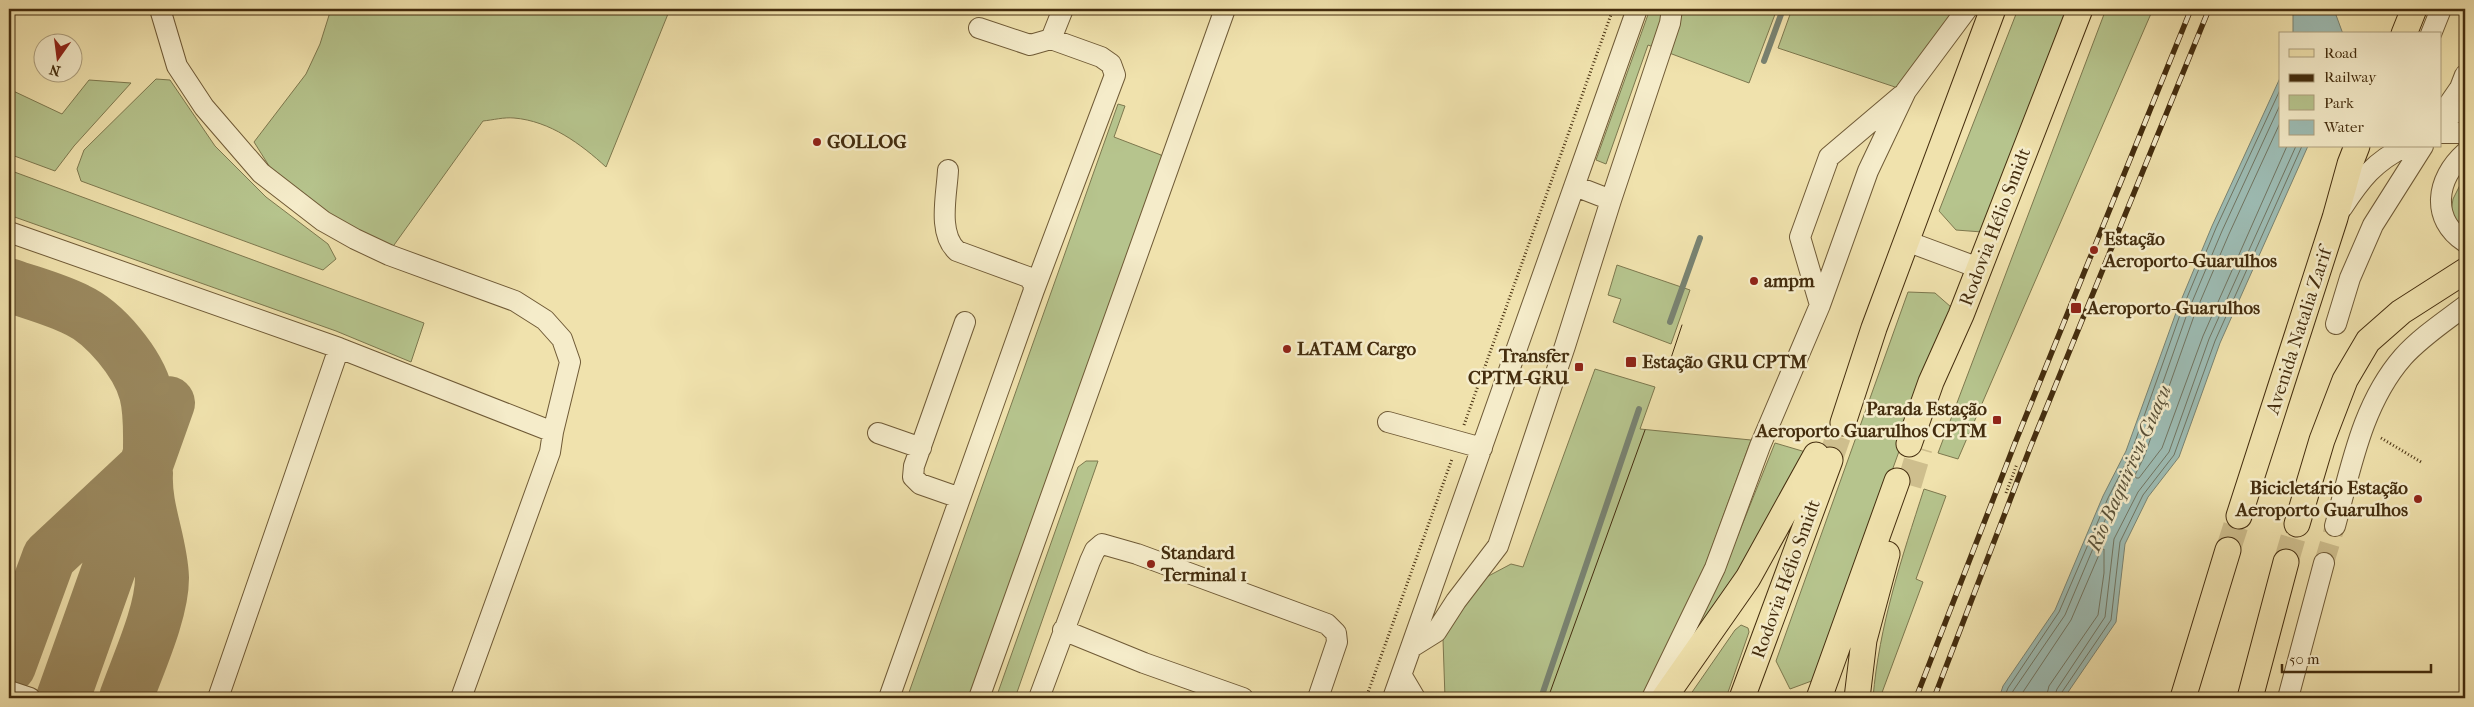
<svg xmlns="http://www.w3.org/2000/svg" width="2474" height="707" font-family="'IM FELL French Canon',serif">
  <rect width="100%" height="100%" fill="#f0e2ad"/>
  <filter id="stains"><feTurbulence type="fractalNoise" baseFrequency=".004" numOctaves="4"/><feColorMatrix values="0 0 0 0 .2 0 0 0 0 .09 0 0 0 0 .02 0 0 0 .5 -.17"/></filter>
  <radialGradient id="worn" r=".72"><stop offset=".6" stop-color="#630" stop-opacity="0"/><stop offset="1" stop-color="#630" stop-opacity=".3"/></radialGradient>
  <!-- green -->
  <path fill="#b6c48d" stroke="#7d784e" d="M331 9H670L606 167C581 144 550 121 514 118 504 117 493 120 483 121L389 252 319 212 271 169 254 142 306 74 320 44Z
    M1650 9H1777L1749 83 1648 45 1606 164 1596 160Z
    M1792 9H1956L1898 88 1778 48Z
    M2018 9H2068L1982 232 1956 230 1939 211Z
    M2106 9H2153L1958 459 1938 453Z
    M156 79 170 80 215 146 266 197 328 244 336 259 323 270 81 181 77 169 84 150Z
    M89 80 131 83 74 146 55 171 9 154V89L62 114Z
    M1118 104 1125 106 1114 137 1161 155 1166 167 973 698H907Z
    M9 170 424 323 411 362 336 331 9 215Z
    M2465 175V236L2451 212 2453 199Z
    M1617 265 1690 290 1671 344 1613 322 1621 299 1608 295Z
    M1908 292 1935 293 1951 307 1817 679 1790 689 1776 661Z
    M1595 369 1655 387 1640 429 1751 440 1705 566 1643 698H1445L1442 610 1445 599 1511 564 1523 567Z
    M1775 443 1809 453 1750 563 1683 655 1722 575Z
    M1086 461H1098L1015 698H996L1078 467Z
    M1924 489 1946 496 1916 579 1923 582 1880 698H1873C1879 626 1902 557 1924 489Z
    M1741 625 1748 628 1749 632 1726 698H1688L1735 630Z"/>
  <!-- water -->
  <path fill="#9dbcb4" stroke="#798372" d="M2293 9H2337L2336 15 2343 34H2293Z
    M2280 78V146H2308L2220 343 2179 457 2148 497 2125 544 2116 622 2064 698H1999L2003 686 2055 610 2103 496 2126 451 2177 310 2212 226Z"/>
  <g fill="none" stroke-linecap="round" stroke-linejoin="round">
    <!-- shore -->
    <path stroke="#707461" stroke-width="1" d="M2280 123 2229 234 2194 316 2144 457 2135 475 2136 478H2139L2162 448 2203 336 2287 146
      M2004 698 2008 688 2059 612 2108 498 2131 453 2181 312 2216 228 2280 90
      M2011 698 2013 691 2065 615 2113 501 2137 456 2187 314 2222 231 2280 105
      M2019 698 2071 620 2101 550 2104 549V573L2098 615 2049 686 2046 698
      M2054 698 2057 689 2105 617 2114 539 2138 492 2169 452 2209 339 2296 146
      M2060 698 2062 692 2111 620 2120 542 2143 495 2174 455 2215 341 2302 146"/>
    <!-- stream -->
    <path stroke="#798372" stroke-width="6" d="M1764 61 1783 9
      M1670 322 1700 238
      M1541 698 1639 409"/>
    <!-- taxiway -->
    <path stroke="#9a885e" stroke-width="54" d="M9 285C31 293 55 299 77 310 105 323 138 363 146 393 151 412 150 430 150 450
      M9 666 49 557 141 471
      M63 698 168 403
      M126 698C138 664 162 613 162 578 161 543 144 509 146 473"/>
    <!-- minor-tunnel -->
    <path stroke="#cebe8d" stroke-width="20" stroke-dasharray="20 10" stroke-linecap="butt" d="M2324 563 2335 526"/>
    <!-- major-tunnel -->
    <path stroke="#cebe8d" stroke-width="25" stroke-dasharray="25 12" stroke-linecap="butt" d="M1830 460 1843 423
      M1909 485 1920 448
      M2228 550 2239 516
      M2286 562 2297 524"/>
    <!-- minor casing -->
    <g stroke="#6f5a36" stroke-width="22">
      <path id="minor" d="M160 9 177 66 204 107 261 173 323 221 355 239 389 255 515 301 545 320 562 339 570 362 553 432
        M979 28 1030 45 1051 39 1101 57 1111 64 1115 75 1034 290
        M2431 34 2441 9
        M1051 39 1063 9
        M2440 117 2460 88 2465 75
        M2440 118 2465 110
        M2440 133H2465
        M2465 153C2436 179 2430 219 2465 242
        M1575 186 1611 200
        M2342 208C2361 179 2374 162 2406 146
        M9 232 339 348 553 432 550 452 461 698
        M1906 241 1979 268
        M1820 305 1800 237 1829 157 1901 96
        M2336 324 2350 278 2373 225 2423 146
        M1388 422 1482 448
        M878 433 921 448
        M960 498 920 484 913 477 914 466 965 322
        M2335 526C2351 468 2362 404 2403 357 2421 337 2444 322 2465 306
        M1063 630 1144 663 1243 698
        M1412 647 1436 632 1456 601 1498 546 1565 346 1611 200 1670 23 1672 9
        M1402 676 1415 698
        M9 691 30 698
        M218 698 339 348
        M889 698 1034 290 1033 283 1028 277 957 251C937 233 947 194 948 170
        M979 698 1225 9
        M1039 698 1090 561 1095 550 1102 544 1137 554 1327 624 1336 633 1337 642 1318 698
        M1393 698 1637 9
        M1652 698 1715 568 1760 446 1820 305 1868 171 1906 91 1967 9
        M2288 698 2324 563"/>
    </g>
    <!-- major casing -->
    <g stroke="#442d0e" stroke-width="27">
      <path id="major" d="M2404 34 2414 9
        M1843 423 1874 328 1993 9
        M1909 444 1931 382 1961 315 2080 9
        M2239 516 2335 218 2350 164 2357 146
        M2297 524 2322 440 2345 380 2368 341 2401 312 2465 271
        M1664 698 1748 578 1816 455
        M1742 698 1830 460
        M1819 698 1897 481
        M1857 698 1864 640 1887 554
        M2183 698 2228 550
        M2250 698 2286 562"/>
    </g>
    <!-- path -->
    <path stroke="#442d0e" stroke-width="3" stroke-dasharray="1 2.5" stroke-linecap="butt" d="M1464 425 1613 9
      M2381 438 2421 462
      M2006 493 2017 464
      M1366 698 1452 459"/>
    <!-- minor -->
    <use href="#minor" stroke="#f5ecca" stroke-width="20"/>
    <!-- major -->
    <use href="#major" stroke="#f0e2ad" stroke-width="25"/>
    <!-- tram -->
    <path stroke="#442d0e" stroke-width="1" d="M1671 358 1682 325
      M1548 698 1645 430"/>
    <!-- rail casing -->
    <g stroke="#442d0e" stroke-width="5.5">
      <path id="rail" d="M1916 698 2015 443 2191 9
        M1934 698 2030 448 2209 9"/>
    </g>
    <!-- rail -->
    <use href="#rail" stroke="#f5ecca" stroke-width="4" stroke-dasharray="11" stroke-linecap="butt"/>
  </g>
  <!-- markers -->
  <g fill="#8f2418" stroke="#f5ecca" stroke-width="2">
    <circle cx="817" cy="142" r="5"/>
    <circle cx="2094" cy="250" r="5"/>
    <circle cx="1754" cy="281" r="5"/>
    <rect x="2070" y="302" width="12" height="12" rx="2.5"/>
    <circle cx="1287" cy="349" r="5"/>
    <rect x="1625" y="356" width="12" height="12" rx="2.5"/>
    <rect x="1574" y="362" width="10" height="10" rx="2.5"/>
    <rect x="1992" y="415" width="10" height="10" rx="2.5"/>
    <circle cx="2418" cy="499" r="5"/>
    <circle cx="1151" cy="564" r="5"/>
  </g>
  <g text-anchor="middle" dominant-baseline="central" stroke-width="5" stroke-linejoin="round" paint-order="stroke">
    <!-- poi labels -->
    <g font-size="19" font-weight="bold" fill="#442d0e" stroke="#f5ecca" text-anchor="start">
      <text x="827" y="142">GOLLOG</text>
      <text x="2104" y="239">Estação<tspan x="2104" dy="22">Aeroporto-Guarulhos</tspan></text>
      <text x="1764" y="281">ampm</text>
      <text x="2087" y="308">Aeroporto-Guarulhos</text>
      <text x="1297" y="349">LATAM Cargo</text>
      <text x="1569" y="356" text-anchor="end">Transfer<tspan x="1569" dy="22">CPTM-GRU</tspan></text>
      <text x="1642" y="362">Estação GRU CPTM</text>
      <text x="1987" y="409" text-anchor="end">Parada Estação<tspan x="1987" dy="22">Aeroporto Guarulhos CPTM</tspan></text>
      <text x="2408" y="488" text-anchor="end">Bicicletário Estação<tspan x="2408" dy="22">Aeroporto Guarulhos</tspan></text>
      <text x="1161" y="553">Standard<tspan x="1161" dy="22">Terminal 1</tspan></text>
    </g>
    <!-- street labels -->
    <g font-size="19" fill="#442d0e" stroke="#f5ecca">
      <text transform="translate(1995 227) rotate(-69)">Rodovia Hélio Smidt</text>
      <text transform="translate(2299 331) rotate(-72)">Avenida Natalia Zarif</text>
      <text transform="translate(1786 579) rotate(-70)">Rodovia Hélio Smidt</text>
    </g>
    <!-- water labels -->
    <g font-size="20" font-style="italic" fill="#5a5138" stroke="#f5ecca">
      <text transform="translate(2129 468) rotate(-66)">Rio Baquirivu-Guaçu</text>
    </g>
  </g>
  <!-- margin -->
  <rect width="2474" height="707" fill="none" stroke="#f0e2ad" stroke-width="30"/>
  <rect x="10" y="10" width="2454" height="687" fill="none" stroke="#442d0e" stroke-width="2.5"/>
  <rect x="15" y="15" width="2444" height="677" fill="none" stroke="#442d0e"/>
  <!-- legend -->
  <rect x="2279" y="32" width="162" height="115" fill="#f5ecca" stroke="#aea07f"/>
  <rect x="2289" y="49" width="25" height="8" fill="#f0e2ad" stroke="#aea07f"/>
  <text x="2324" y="58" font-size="15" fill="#442d0e">Road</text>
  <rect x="2289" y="74" width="25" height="8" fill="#442d0e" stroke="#aea07f"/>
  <text x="2324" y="82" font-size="15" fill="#442d0e">Railway</text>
  <rect x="2289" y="95" width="25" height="15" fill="#b6c48d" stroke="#aea07f"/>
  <text x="2324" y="108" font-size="15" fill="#442d0e">Park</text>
  <rect x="2289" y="120" width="25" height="15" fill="#9dbcb4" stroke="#aea07f"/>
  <text x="2324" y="132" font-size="15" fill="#442d0e">Water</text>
  <!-- north arrow -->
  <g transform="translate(58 58) rotate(194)"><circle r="24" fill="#f5ecca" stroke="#aea07f"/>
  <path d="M0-4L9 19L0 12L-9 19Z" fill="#8f2418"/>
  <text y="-8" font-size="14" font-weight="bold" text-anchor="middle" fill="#442d0e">N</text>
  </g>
  <!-- scale -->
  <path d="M2282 664v8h149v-8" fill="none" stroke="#442d0e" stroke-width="2.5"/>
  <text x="2289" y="664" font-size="15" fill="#442d0e" stroke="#f5ecca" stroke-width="4" paint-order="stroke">50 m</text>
  <rect width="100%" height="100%" filter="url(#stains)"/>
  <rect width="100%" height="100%" fill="url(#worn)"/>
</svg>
